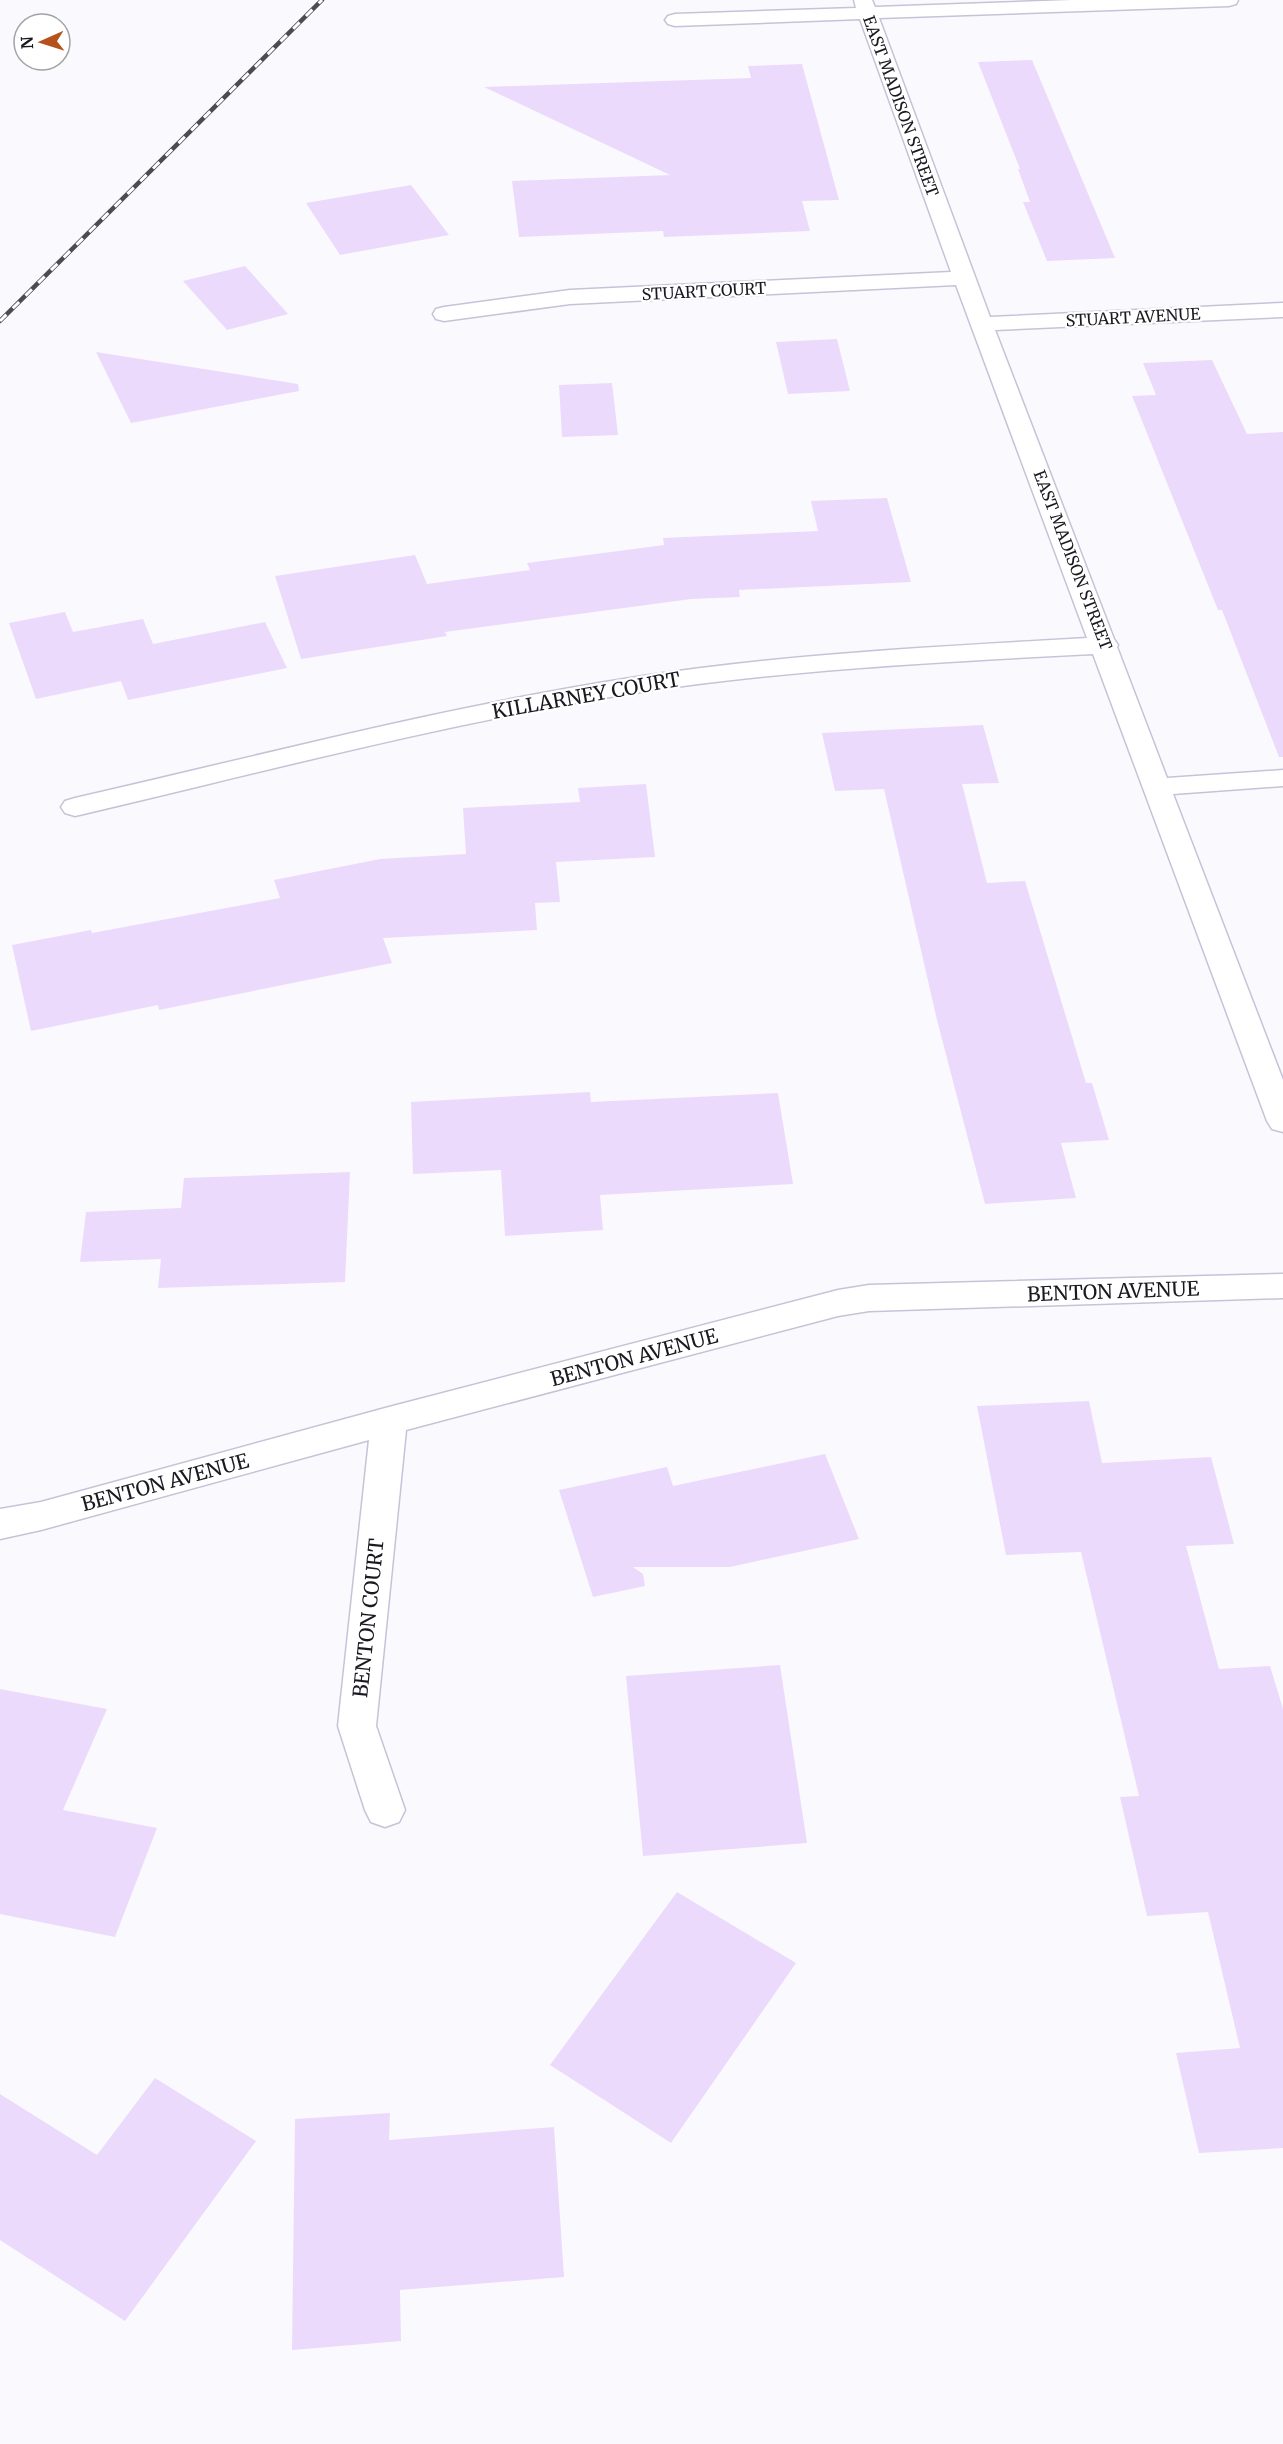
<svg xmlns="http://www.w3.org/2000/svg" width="1283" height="2444" font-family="Merriweather,serif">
  <rect width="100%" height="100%" fill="#fafafe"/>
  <!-- building -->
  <path fill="#ecdafc" d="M1032 60 1115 258 1047 261 1023 202H1030L1018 169H1020L978 62Z
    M802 64 839 200 802 201 810 231 664 237 663 231 519 237 512 181 670 175 484 87 751 78 748 66Z
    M411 185 449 235 340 255 306 203Z
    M245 266 288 314 227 330 183 281Z
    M837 339 850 391 788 394 776 342Z
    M96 352 298 384 299 391 131 423Z
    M1212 360 1247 434 1283 432V757H1279L1222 610H1218L1132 396 1156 395 1143 363Z
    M612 383 618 435 562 437 559 385Z
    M887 498 911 582 739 590 740 597 691 599 445 632 447 636 301 659 275 576 415 555 427 584 530 570 527 563 664 545 663 538 818 531 811 501Z
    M65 612 73 632 143 619 153 644 265 622 287 668 128 700 121 681 36 699 9 623Z
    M983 725 999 783 962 784 987 883 1025 881 1086 1083H1092L1109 1140 1061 1143 1076 1198 985 1204 937 1020 884 789 835 791 822 733Z
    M646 784 655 857 556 862 560 902 535 903 537 930 383 938 392 963 159 1010 158 1005 31 1031 12 945 91 930 92 933 280 898 274 880 380 859 466 854 463 808 580 802 578 788Z
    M590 1092 591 1102 778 1093 793 1184 600 1195 603 1230 505 1236 501 1170 413 1174 411 1102Z
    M350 1172 345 1282 158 1288 161 1259 80 1262 86 1212 181 1208 184 1178Z
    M1089 1401 1102 1463 1211 1457 1234 1544 1186 1546 1219 1669 1270 1666 1283 1709V2148L1199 2153 1176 2053 1240 2048 1208 1912 1147 1916 1120 1797 1139 1796 1081 1552 1006 1555 977 1406Z
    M825 1454 859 1539 730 1567H633L643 1574 645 1586 593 1597 559 1490 667 1467 673 1486Z
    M780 1665 807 1843 643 1856 626 1676Z
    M0 1689 107 1709 63 1810 157 1828 115 1937 0 1914Z
    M677 1892 796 1963 671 2143 550 2065Z
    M155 2078 256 2141 125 2321 0 2240V2094L97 2155Z
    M390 2113 389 2140 554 2127 564 2277 400 2290 401 2341 292 2350 295 2119Z"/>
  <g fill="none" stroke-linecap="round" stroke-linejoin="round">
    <!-- street casing -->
    <g stroke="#c4c4d8" stroke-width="3">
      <path id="street" d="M854 0H872L875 7 1072 0H1238L1236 4 1229 6 879 18 990 317 1283 303V317L995 330 1114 639 1118 645 1117 647 1167 778 1283 770V786L1173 794 1283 1080V1132L1272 1129 1267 1121 1093 654C937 662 782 670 628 694 442 724 258 773 75 816L65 813 61 807 65 801 75 798C259 756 443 707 630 678 782 654 934 647 1087 638L956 285 570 304 444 321 436 319 433 314 436 309 444 307 570 290 951 272 860 19 675 26 668 24 665 20 668 16 675 14 856 8Z
        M1283 1274V1298L869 1311 838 1316 406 1430 376 1726 405 1810 399 1822 385 1827 371 1822 365 1810 338 1726 369 1440 41 1530 0 1539V1509L41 1502 389 1407 838 1290 869 1285Z"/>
    </g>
    <!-- street -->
    <use href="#street" fill="#fff" fill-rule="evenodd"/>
    <!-- rail casing -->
    <g stroke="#4b4b52" stroke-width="4.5">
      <path id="rail" d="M0 321 322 0"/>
    </g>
    <!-- rail -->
    <use href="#rail" stroke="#fff" stroke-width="3" stroke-dasharray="9" stroke-linecap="butt"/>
  </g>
  <g text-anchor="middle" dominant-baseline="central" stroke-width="4.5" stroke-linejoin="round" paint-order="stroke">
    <!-- far-street labels -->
    <g font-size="16" fill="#191920" stroke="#fff">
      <text transform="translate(901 106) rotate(70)">EAST MADISON STREET</text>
      <text transform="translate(704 291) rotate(-3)">STUART COURT</text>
      <text transform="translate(1133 317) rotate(-3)">STUART AVENUE</text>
      <text transform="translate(1073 560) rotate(69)">EAST MADISON STREET</text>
    </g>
    <!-- street labels -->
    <g font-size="20" fill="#191920" stroke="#fff">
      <text transform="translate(586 695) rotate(-10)">KILLARNEY COURT</text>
      <text transform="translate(1113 1291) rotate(-2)">BENTON AVENUE</text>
      <text transform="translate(634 1357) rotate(-15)">BENTON AVENUE</text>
      <text transform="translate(165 1482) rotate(-15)">BENTON AVENUE</text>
      <text transform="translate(368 1618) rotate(-84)">BENTON COURT</text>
    </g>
  </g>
  <!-- north arrow -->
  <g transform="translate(42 42) rotate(267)"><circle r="28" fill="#ffffff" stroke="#a3a3a6" stroke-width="1.5"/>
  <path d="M0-4.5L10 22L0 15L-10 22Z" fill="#b5521b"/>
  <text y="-9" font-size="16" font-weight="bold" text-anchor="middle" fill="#191920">N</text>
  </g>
</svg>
